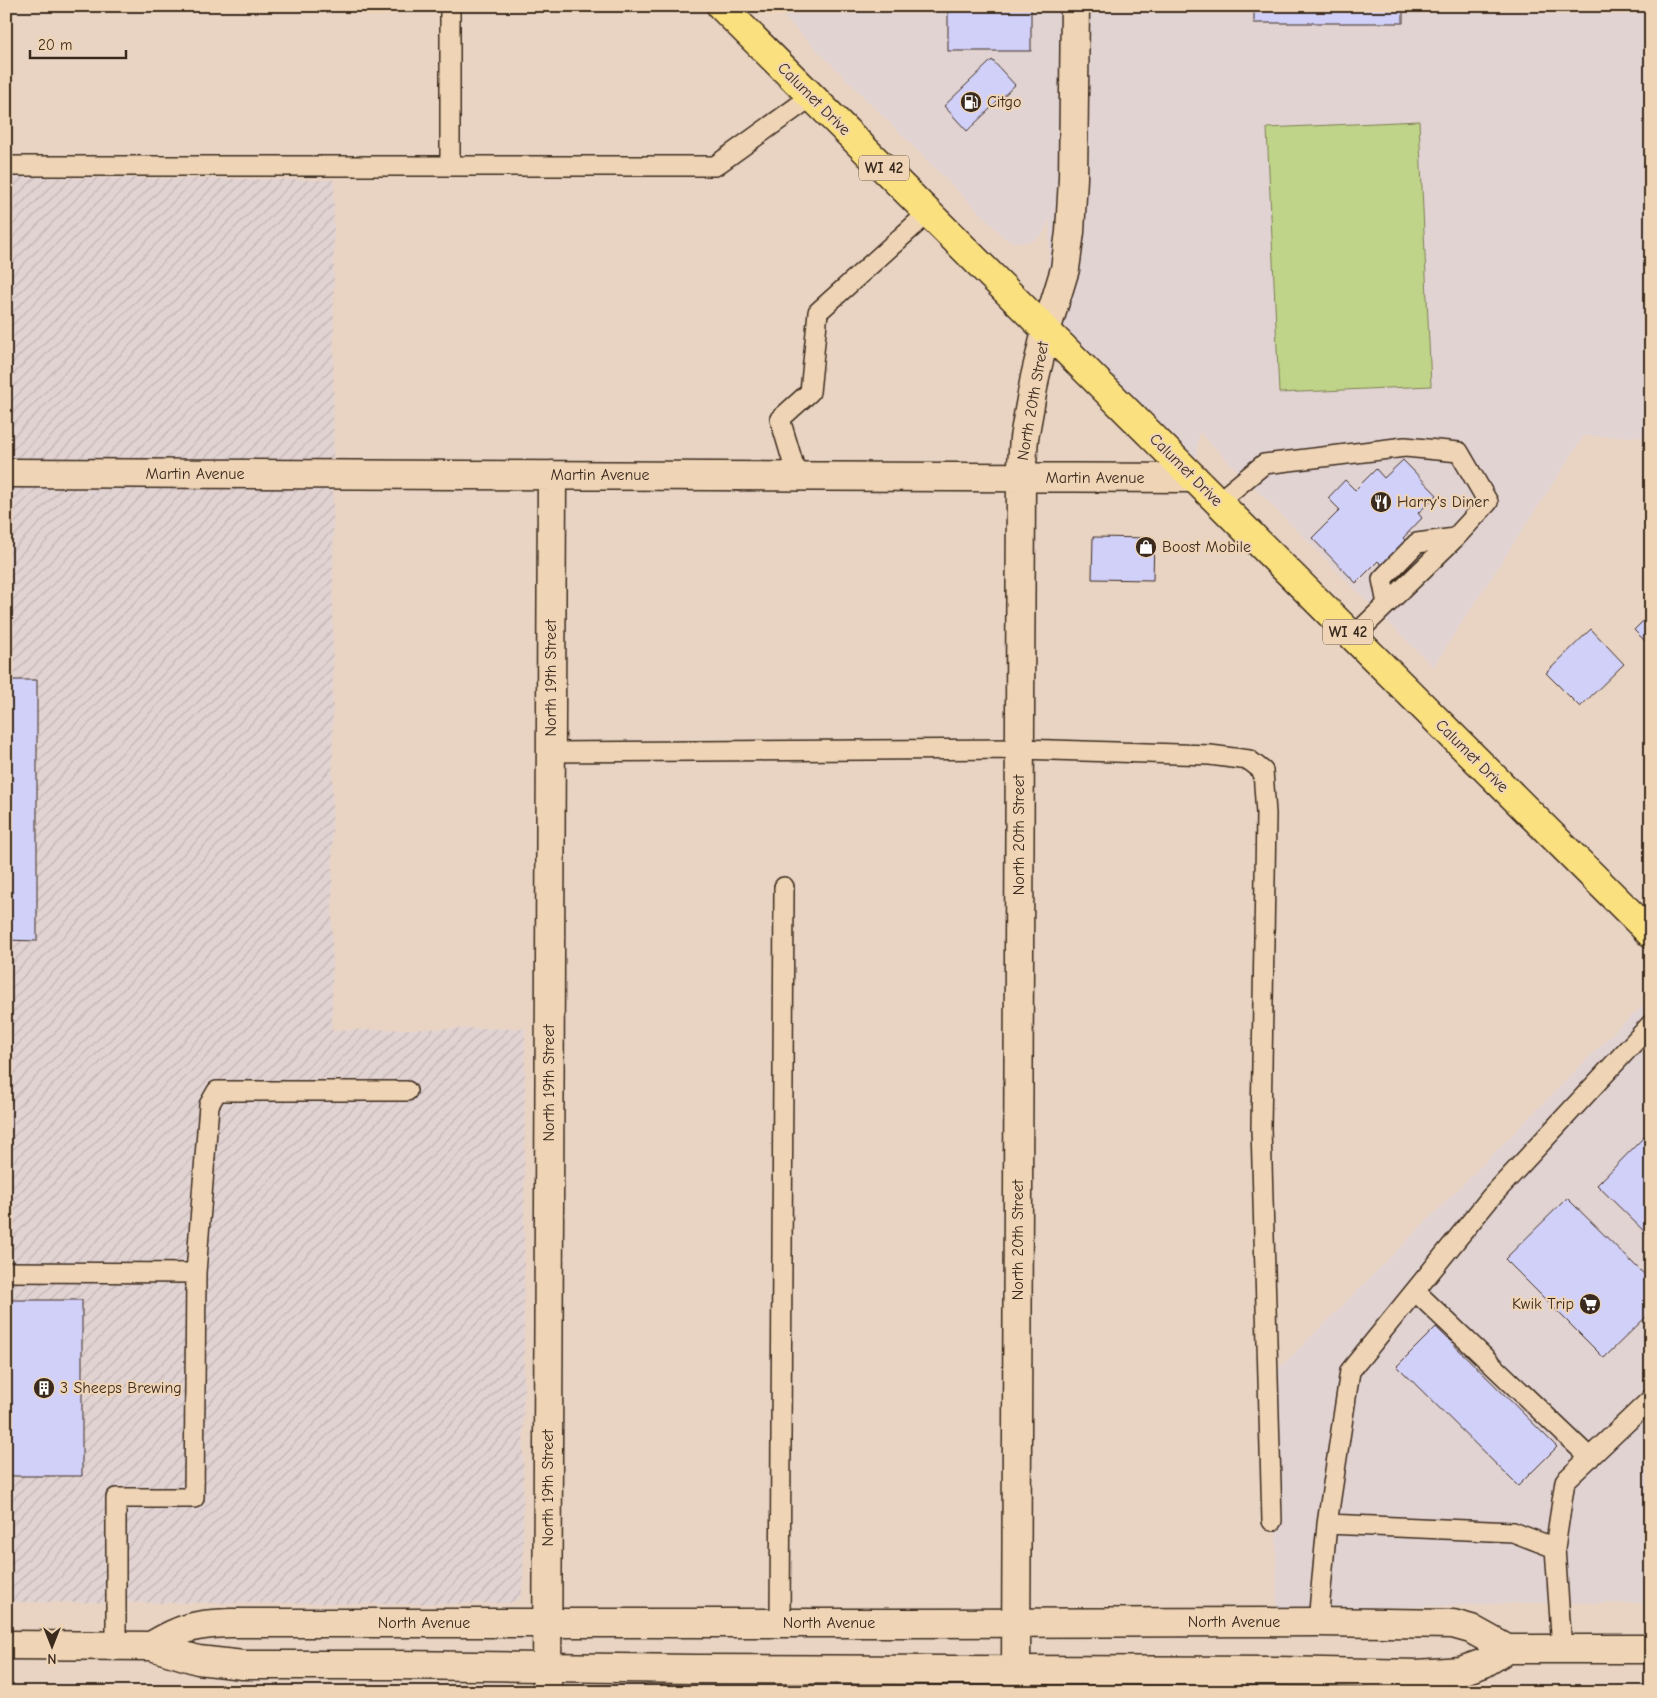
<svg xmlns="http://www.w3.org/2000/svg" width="1657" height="1698" font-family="'Comic Neue',sans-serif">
  <defs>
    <pattern id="industrial-furrows" width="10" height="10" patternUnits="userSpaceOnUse" patternTransform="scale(1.25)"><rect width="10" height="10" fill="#e2d3d3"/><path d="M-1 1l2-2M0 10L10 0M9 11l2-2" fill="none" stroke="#c3b5b5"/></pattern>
  </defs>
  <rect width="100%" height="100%" fill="#e9d4c3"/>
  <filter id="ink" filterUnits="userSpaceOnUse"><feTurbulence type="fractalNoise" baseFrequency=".02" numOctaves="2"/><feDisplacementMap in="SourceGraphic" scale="10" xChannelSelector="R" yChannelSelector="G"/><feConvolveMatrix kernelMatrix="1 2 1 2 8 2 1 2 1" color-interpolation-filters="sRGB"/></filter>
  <g filter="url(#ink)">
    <!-- built -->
    <path fill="#e2d3d3" d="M773 6H1651V437L1584 436 1433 667 1199 432 1194 478 1046 331 1050 218 1043 234 1035 240 1025 242H1014L1006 239Z
      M1651 998V1603H1519L1417 1607H1277L1274 1373 1323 1325 1616 1030Z"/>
    <!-- industrial -->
    <path fill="url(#industrial-furrows)" d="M6 177 334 180 332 1030 525 1028 523 1583 521 1597 515 1601 509 1603 434 1604 6 1602Z"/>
    <!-- grass -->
    <path fill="#bfd489" stroke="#7d7f54" d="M1419 121 1431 386 1279 393 1267 128Z"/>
    <!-- building -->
    <path fill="#d1d0f8" stroke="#3b2a1e" d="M948 6H1031V51H948Z
      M1254 6H1403V23H1254Z
      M992 60 1015 85 967 131 944 106Z
      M1403 460 1437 495 1418 513 1422 518 1403 538 1407 542 1383 566 1378 561 1356 583 1312 538 1340 510 1328 498 1345 480 1355 490 1376 469 1384 478Z
      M1093 537 1154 538 1153 580 1092 579Z
      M1651 613V647L1634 630Z
      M1591 629 1624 664 1580 707 1546 673Z
      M6 680H37V941L6 940Z
      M1645 1136 1651 1141V1238L1597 1185Z
      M1567 1198 1651 1281V1312L1604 1358 1505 1259Z
      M6 1300H82V1476H6Z
      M1436 1327 1557 1447 1518 1486 1397 1366Z"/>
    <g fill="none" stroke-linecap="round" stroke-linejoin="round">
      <!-- lane casing -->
      <g stroke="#3b2a1e" stroke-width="22">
        <path id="lane" d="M450 6V166
          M6 166H715L812 96
          M797 476 780 419 810 392 818 312 928 213
          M1218 502 1264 464 1405 447 1459 452 1488 502 1455 538 1353 637
          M1387 604 1382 579 1417 543 1455 538
          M550 752 1020 749 1210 755 1249 760 1263 771 1266 814 1261 1128 1272 1521
          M6 1272 196 1273
          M1415 1291 1590 1458
          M1327 1524 1513 1532 1555 1548
          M1318 1622 1327 1524 1350 1371 1491 1197 1651 1024
          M780 1623 784 887
          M116 1645V1498H194L196 1273 209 1105 217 1091H407
          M1562 1649 1555 1548 1565 1481 1651 1399"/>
      </g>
      <!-- street casing -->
      <g stroke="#3b2a1e" stroke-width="31">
        <path id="street" d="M6 473 1194 478
          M1016 1670 1021 477 1024 438 1035 377 1046 331 1065 269 1070 232 1073 178 1075 6
          M547 1692 552 475"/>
      </g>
      <!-- secondary casing -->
      <g stroke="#3b2a1e" stroke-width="31">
        <path id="secondary" d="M6 1645 151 1646 198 1660 243 1665H396L695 1669 1278 1671 1417 1674 1461 1671 1484 1663 1507 1649
          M151 1646C181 1628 195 1624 230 1623H902L1318 1622 1453 1624 1471 1629 1507 1649H1651"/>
      </g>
      <!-- primary casing -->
      <g stroke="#3b2a1e" stroke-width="31">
        <path id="primary" d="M721 6 1651 934"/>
      </g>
      <!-- lane -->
      <use href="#lane" stroke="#efd5b6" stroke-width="19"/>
      <!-- street -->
      <use href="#street" stroke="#efd5b6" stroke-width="28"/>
      <!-- secondary -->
      <use href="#secondary" stroke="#efd5b6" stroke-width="28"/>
      <!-- primary -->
      <use href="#primary" stroke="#fbe080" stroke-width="28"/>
    </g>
  </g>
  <!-- icons -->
  <defs>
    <g id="fuel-disc" transform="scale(1.125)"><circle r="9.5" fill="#3b2a1e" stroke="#efd5b6"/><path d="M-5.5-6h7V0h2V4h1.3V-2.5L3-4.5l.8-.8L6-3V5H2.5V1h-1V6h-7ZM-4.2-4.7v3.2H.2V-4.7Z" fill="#fff"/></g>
    <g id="restaurant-disc" transform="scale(1.125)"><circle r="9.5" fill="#3b2a1e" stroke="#efd5b6"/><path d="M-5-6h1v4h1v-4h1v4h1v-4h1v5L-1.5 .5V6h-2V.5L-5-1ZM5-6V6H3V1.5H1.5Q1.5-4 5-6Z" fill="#fff"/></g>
    <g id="shop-disc" transform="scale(1.125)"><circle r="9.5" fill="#3b2a1e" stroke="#efd5b6"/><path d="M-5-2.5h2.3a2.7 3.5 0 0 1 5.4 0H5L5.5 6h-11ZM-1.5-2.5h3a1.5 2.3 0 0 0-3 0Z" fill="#fff"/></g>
    <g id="supermarket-disc" transform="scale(1.125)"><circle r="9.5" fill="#3b2a1e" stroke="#efd5b6"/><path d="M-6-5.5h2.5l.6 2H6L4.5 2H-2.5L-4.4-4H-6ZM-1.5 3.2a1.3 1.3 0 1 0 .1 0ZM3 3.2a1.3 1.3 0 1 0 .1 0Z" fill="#fff"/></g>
    <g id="building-disc" transform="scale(1.125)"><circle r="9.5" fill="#3b2a1e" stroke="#efd5b6"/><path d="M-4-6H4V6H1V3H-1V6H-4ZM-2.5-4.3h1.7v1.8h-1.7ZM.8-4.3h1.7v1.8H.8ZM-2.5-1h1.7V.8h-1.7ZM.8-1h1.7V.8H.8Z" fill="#fff"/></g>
  </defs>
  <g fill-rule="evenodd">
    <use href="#fuel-disc" x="971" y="102"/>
    <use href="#restaurant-disc" x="1381" y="502"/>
    <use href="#shop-disc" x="1146" y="547"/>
    <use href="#supermarket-disc" x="1590" y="1304"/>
    <use href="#building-disc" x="44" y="1388"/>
  </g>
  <g text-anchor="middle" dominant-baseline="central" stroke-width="4" stroke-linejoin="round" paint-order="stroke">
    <!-- shield labels -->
    <g fill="#efd5b6" stroke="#715d4c" stroke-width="1">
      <rect x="859" y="155.5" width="50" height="25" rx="4"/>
      <rect x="1323" y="619.5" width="50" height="25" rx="4"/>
    </g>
    <g font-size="15" font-weight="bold" fill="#3b2a1e">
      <text x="884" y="168">WI 42</text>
      <text x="1348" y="632">WI 42</text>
    </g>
    <!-- street labels -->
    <g font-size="16" fill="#3b2a1e" stroke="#efd5b6">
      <text transform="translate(814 99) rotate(45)">Calumet Drive</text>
      <text transform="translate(1033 401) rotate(-80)">North 20th Street</text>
      <text transform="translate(1186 470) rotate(45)">Calumet Drive</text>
      <text x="195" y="474">Martin Avenue</text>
      <text x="600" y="475">Martin Avenue</text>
      <text x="1095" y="478">Martin Avenue</text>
      <text transform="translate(551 678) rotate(-90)">North 19th Street</text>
      <text transform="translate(1472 756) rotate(45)">Calumet Drive</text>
      <text transform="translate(1019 835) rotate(-90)">North 20th Street</text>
      <text transform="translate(549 1083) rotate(-90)">North 19th Street</text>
      <text transform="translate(1018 1240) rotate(-90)">North 20th Street</text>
      <text transform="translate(548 1488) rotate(-90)">North 19th Street</text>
      <text x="1234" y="1622">North Avenue</text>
      <text x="424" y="1623">North Avenue</text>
      <text x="829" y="1623">North Avenue</text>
    </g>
    <!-- poi labels -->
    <g font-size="16" fill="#3b2a1e" stroke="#efd5b6" text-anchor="start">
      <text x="987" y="102">Citgo</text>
      <text x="1397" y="502">Harry's Diner</text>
      <text x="1162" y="547">Boost Mobile</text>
      <text x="1574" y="1304" text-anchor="end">Kwik Trip</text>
      <text x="60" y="1388">3 Sheeps Brewing</text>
    </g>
  </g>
  <!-- margin -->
  <rect width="1657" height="1698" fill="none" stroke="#efd5b6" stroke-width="25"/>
  <rect x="12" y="12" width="1632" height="1673" fill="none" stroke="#3b2a1e" stroke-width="2" filter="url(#ink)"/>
  <!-- north arrow -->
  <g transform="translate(52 1646) rotate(180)" stroke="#efd5b6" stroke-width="4" paint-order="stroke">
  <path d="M0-4L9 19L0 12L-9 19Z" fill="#3b2a1e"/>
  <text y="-8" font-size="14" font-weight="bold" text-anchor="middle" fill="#3b2a1e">N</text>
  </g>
  <!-- scale -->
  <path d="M30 50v8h96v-8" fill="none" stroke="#3b2a1e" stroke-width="2.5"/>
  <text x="38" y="50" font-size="15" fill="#3b2a1e" stroke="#efd5b6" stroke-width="4" paint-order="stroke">20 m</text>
</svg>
